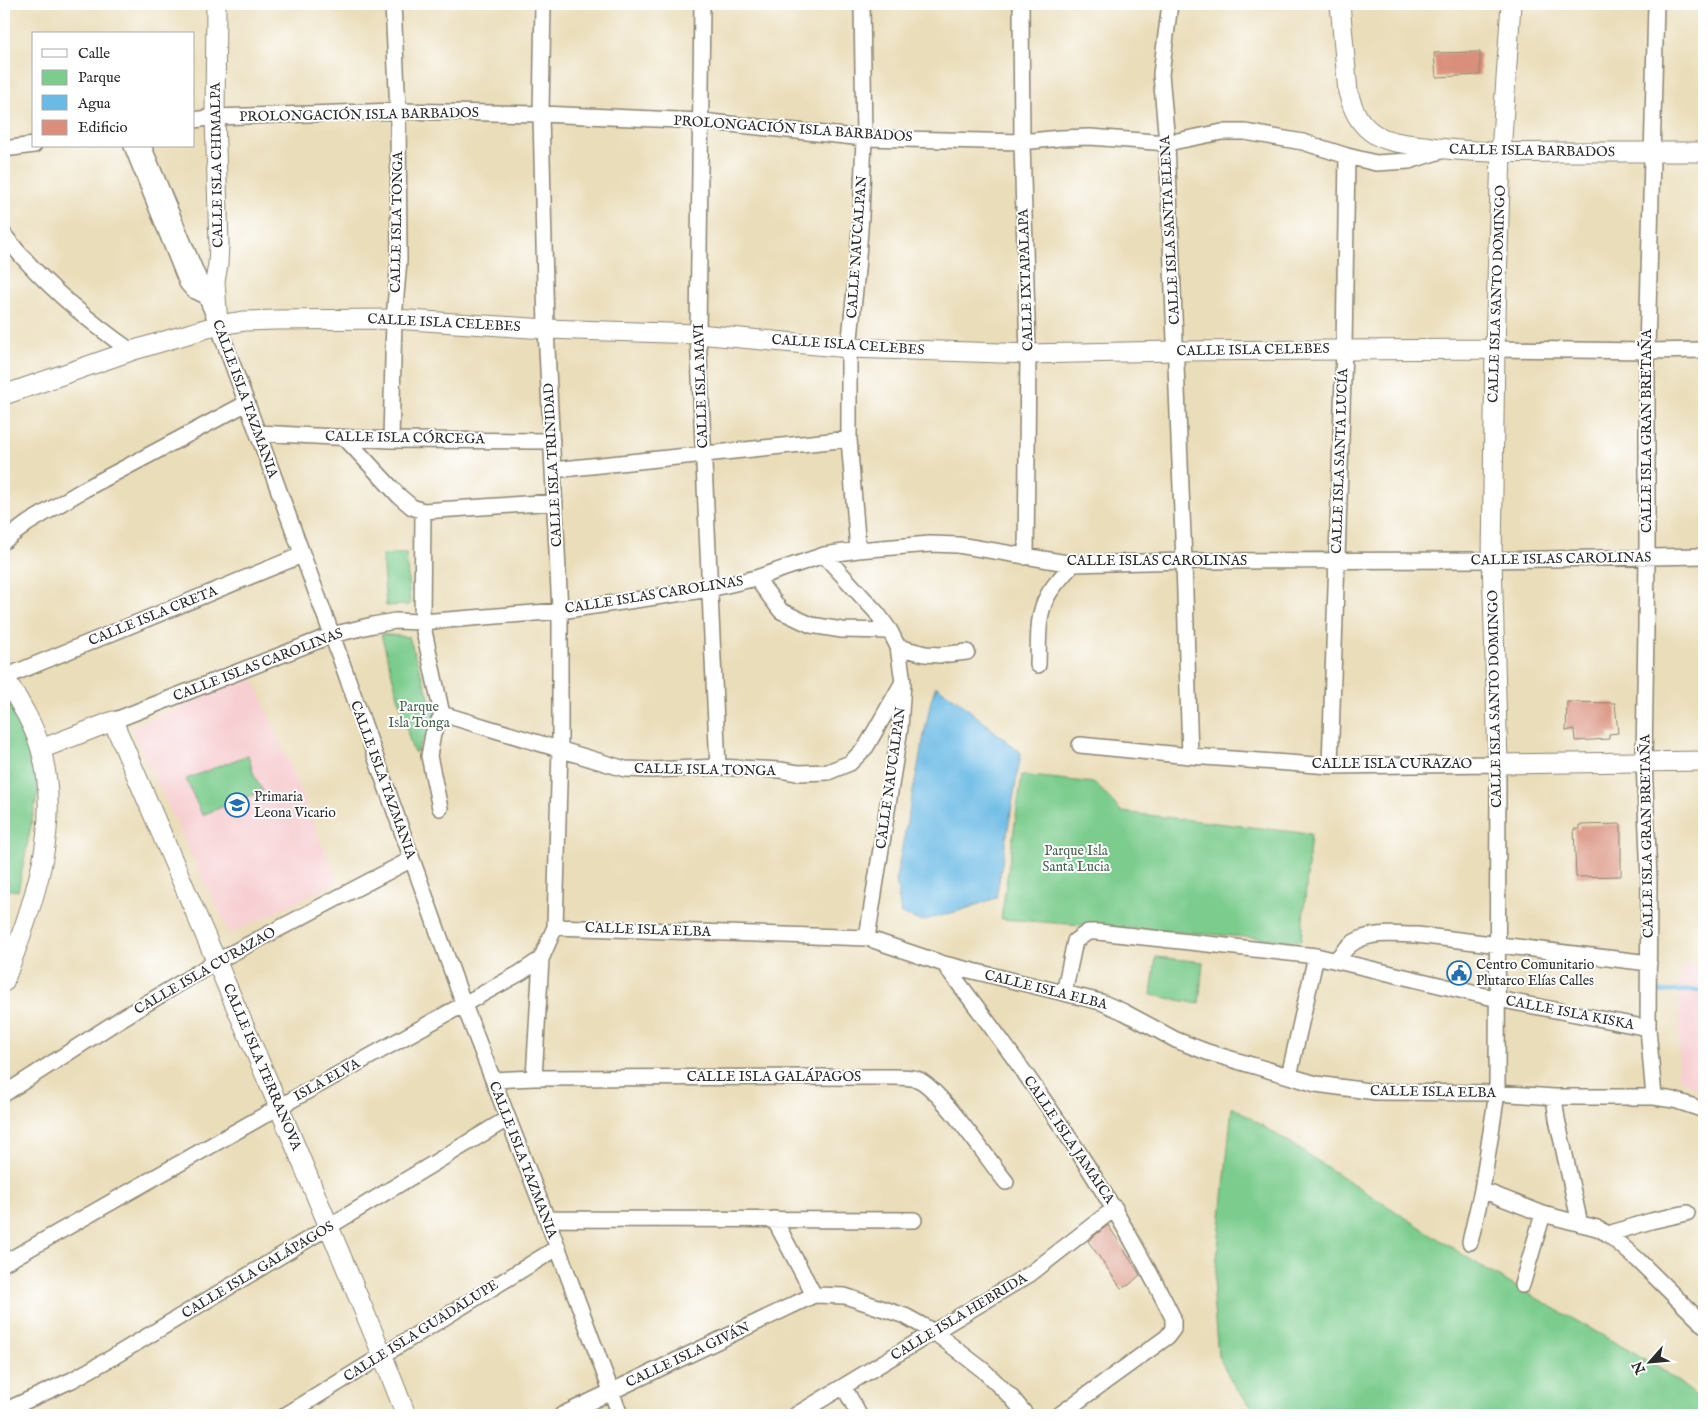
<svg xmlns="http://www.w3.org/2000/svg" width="1708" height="1419" font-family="'IM FELL English',serif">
  <rect width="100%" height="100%" fill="#fff"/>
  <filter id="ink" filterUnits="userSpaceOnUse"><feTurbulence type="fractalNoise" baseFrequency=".02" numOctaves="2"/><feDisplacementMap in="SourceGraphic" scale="10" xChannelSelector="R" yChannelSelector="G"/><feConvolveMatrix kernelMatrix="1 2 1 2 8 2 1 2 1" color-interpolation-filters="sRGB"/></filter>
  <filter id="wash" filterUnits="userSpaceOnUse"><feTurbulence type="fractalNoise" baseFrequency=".0096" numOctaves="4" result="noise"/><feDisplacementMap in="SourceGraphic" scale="20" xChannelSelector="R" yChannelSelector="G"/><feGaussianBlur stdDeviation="1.12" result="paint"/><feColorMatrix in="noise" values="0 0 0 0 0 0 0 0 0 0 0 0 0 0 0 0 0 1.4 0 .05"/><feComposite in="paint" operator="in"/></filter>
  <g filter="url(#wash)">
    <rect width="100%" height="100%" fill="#eaddb9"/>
    <!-- built -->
    <path fill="#f7cfd2" d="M252 675 338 882 230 934 131 728Z
      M1704 964V1093L1678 1077 1680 965Z"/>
    <!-- green -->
    <path fill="#7bcc8d" stroke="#537c5c" d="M406 553 410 605 386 606 382 555Z
      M381 634 409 637 436 718 415 753 412 749Z
      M4 693 14 706 32 746 38 791 18 891 4 889Z
      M248 755 254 775 263 791 202 815 186 779Z
      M1022 775 1095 783 1122 812 1311 834 1301 941 1001 919Z
      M1156 957 1203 962 1199 1004 1151 995Z
      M1232 1106 1490 1272 1662 1369 1704 1402V1415H1259L1236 1389 1218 1356 1213 1298Z"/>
    <!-- water -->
    <path fill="#6abae5" stroke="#4a7288" d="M936 686 957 700 1021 753 996 898 959 911 921 921 901 914 896 878 931 700Z"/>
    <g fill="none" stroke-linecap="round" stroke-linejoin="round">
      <!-- stream -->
      <path stroke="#6abae5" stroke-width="4.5" d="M1651 992 1704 990"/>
    </g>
    <g id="blocks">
      <!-- building -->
      <path fill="#d98f7b" d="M1480 52V75L1436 77 1434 53Z
        M1567 702 1615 703 1618 733 1609 734V739L1575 741 1574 729 1566 731Z
        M1621 824V876L1576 877 1574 829H1579V825Z
        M1108 1225 1140 1275 1129 1285 1121 1288 1088 1241Z"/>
    </g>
  </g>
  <g filter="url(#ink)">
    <use href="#blocks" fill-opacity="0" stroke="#8a8472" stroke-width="1"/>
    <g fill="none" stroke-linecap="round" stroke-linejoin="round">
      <!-- minor casing -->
      <g stroke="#8a8472" stroke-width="18">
        <path id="minor" d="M702 4 698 334 718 767
          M1021 4 1022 142 1028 354 1026 557
          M1170 4 1161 74 1167 143 1184 561 1190 756
          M194 120 215 117 398 111 541 114 701 121 864 138 1022 142 1060 138 1090 137 1167 143 1222 132H1245L1303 142 1347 156 1376 163 1409 161 1444 150
          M132 146 187 283 193 290 206 296
          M143 146 218 325 332 635 464 1005 547 1219 620 1415
          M4 149 34 145
          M4 235C40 281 84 318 131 351
          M1495 349 1647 351 1704 350
          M258 433 391 440 552 441
          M346 439 399 496 412 507 423 511 555 502
          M391 440 394 319 399 260 398 111 393 4
          M553 470 849 439
          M423 511 422 622 442 714
          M4 541 28 523 85 489 247 403
          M858 550 849 439V348L857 270 861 216 864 138 862 4
          M824 555 877 613 890 631 898 647 903 682 900 728 867 938
          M756 578 781 611 811 625 842 630 890 631
          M898 647 925 654 940 655 967 652
          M1038 665C1039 642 1036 616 1048 595 1054 584 1065 573 1073 564
          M5 677 302 555
          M442 714 625 769 652 770 718 767 780 770 798 773 828 772 850 763 866 747 903 682
          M113 721 332 635 373 625 395 621 422 622 560 611 710 589 756 578 824 555 858 550 930 544 958 545 1073 564 1184 561 1492 560 1704 556
          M1080 745 1190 756 1330 766 1498 764 1497 1093 1482 1190 1470 1242
          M1330 766 1344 349 1347 156
          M440 808 429 756 433 734 442 714
          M555 927 867 938 944 964 1101 1002 1124 1012 1176 1040 1207 1052 1316 1084 1376 1092 1497 1093 1554 1097H1654L1674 1100 1704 1110
          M1336 960C1342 953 1348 945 1356 941 1374 931 1398 935 1417 935L1649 963
          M944 964C1016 1058 1085 1154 1141 1257 1152 1277 1163 1297 1173 1318V1329L1167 1337 1059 1415
          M1064 993 1075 941 1088 932H1098L1316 956 1498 999 1648 1028
          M1289 1076 1316 956
          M534 1078 541 959
          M493 1080 534 1078 882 1077C893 1077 907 1076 917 1079 939 1087 989 1161 1006 1182
          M4 1094 119 1020 217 961 412 859
          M1554 1097 1557 1119 1580 1224
          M1654 1097 1648 1028 1649 878 1644 762 1647 558V351L1656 4
          M1482 1190 1543 1214 1597 1228 1608 1234 1638 1260 1704 1325
          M547 1219 914 1220
          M774 1219 814 1295 845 1296 905 1316 934 1332 983 1370 1012 1398 1026 1415
          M1608 1234 1651 1221 1687 1213
          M4 1263 279 1107 520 973 541 959 555 927 560 748V611L546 329 541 114 543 4
          M1522 1285 1543 1214
          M844 1387 859 1415
          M4 1411 72 1380 113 1357 507 1119
          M286 1415 557 1248
          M562 1415 814 1295
          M796 1415 1030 1274 1115 1208"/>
      </g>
      <!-- tertiary casing -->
      <g stroke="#8a8472" stroke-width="21">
        <path id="tertiary" d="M216 4 215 117 219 245 218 264 215 282 218 325
          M1340 4 1348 92C1353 110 1359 125 1376 135 1390 143 1408 144 1424 146 1469 153 1514 153 1560 152 1608 152 1656 152 1704 152
          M1511 4 1501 153 1495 349 1492 560 1498 764 1704 761
          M4 395 131 351 218 325 245 321 275 320 394 319 546 329 698 334 849 348 1028 354 1175 351 1495 349
          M4 676C17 698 34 724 41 750 63 829 31 909 4 982
          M41 749 113 721 279 1107 382 1354 406 1415"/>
      </g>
      <!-- minor -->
      <use href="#minor" stroke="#fff" stroke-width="15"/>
      <!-- tertiary -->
      <use href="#tertiary" stroke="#fff" stroke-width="19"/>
    </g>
  </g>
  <!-- icons -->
  <defs>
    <g id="school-ring" transform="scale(1.25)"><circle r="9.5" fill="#fff" stroke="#1f6fb2" stroke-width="1.5"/><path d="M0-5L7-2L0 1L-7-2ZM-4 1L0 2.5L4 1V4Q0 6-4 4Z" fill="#1f6fb2"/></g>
    <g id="civic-ring" transform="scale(1.25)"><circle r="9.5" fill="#fff" stroke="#1f6fb2" stroke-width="1.5"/><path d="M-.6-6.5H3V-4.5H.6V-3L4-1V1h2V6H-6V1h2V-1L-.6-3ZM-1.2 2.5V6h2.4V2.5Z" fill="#1f6fb2"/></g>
  </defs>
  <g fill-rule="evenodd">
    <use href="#school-ring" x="237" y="805"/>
    <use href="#civic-ring" x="1459" y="973"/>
  </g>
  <g text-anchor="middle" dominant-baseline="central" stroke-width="4" stroke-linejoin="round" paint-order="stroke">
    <!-- street labels -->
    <g font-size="14" fill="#2b2b2b" stroke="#fff">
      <text transform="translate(359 115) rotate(-1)">PROLONGACIÓN ISLA BARBADOS</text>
      <text transform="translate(793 129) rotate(4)">PROLONGACIÓN ISLA BARBADOS</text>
      <text transform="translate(1532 151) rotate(1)">CALLE ISLA BARBADOS</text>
      <text transform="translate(217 165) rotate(-91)">CALLE ISLA CHIMALPA</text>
      <text transform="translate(397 222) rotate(-89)">CALLE ISLA TONGA</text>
      <text transform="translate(1170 230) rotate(-93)">CALLE ISLA SANTA ELENA</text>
      <text transform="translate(857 247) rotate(-86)">CALLE NAUCALPAN</text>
      <text transform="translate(1026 280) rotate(-92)">CALLE IXTAPALAPA</text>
      <text transform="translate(1497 294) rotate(-88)">CALLE ISLA SANTO DOMINGO</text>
      <text transform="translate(444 323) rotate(3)">CALLE ISLA CELEBES</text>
      <text transform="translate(848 345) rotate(4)">CALLE ISLA CELEBES</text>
      <text transform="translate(1253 350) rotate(-1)">CALLE ISLA CELEBES</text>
      <text transform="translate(701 386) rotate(-92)">CALLE ISLA MAVI</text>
      <text transform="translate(245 399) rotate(70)">CALLE ISLA TAZMANIA</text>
      <text transform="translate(1647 431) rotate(-90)">CALLE ISLA GRAN BRETAÑA</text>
      <text transform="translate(405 438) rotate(1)">CALLE ISLA CÓRCEGA</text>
      <text transform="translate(1340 461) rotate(-88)">CALLE ISLA SANTA LUCÍA</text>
      <text transform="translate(553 465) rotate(-93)">CALLE ISLA TRINIDAD</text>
      <text transform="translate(1561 559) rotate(-1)">CALLE ISLAS CAROLINAS</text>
      <text x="1157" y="561">CALLE ISLAS CAROLINAS</text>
      <text transform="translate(654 595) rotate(-9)">CALLE ISLAS CAROLINAS</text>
      <text transform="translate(153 616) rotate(-22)">CALLE ISLA CRETA</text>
      <text transform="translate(258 665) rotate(-21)">CALLE ISLAS CAROLINAS</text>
      <text transform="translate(1495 699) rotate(-91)">CALLE ISLA SANTO DOMINGO</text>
      <text x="1392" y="764">CALLE ISLA CURAZAO</text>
      <text transform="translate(705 770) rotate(1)">CALLE ISLA TONGA</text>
      <text transform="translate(891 778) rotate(-82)">CALLE NAUCALPAN</text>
      <text transform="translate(383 780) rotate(70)">CALLE ISLA TAZMANIA</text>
      <text transform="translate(1647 836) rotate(-91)">CALLE ISLA GRAN BRETAÑA</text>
      <text transform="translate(648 930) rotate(2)">CALLE ISLA ELBA</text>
      <text transform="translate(205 971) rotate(-30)">CALLE ISLA CURAZAO</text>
      <text transform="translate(1046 990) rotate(14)">CALLE ISLA ELBA</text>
      <text transform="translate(1570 1013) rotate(11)">CALLE ISLA KISKA</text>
      <text transform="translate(262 1067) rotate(67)">CALLE ISLA TERRANOVA</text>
      <text x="774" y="1077">CALLE ISLA GALÁPAGOS</text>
      <text transform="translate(327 1080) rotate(-29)">ISLA ELVA</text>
      <text transform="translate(1433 1092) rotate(1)">CALLE ISLA ELBA</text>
      <text transform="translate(1069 1140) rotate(56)">CALLE ISLA JAMAICA</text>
      <text transform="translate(523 1160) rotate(69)">CALLE ISLA TAZMANIA</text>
      <text transform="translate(258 1270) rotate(-31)">CALLE ISLA GALÁPAGOS</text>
      <text transform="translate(959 1317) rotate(-31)">CALLE ISLA HEBRIDA</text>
      <text transform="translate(421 1331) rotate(-32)">CALLE ISLA GUADALUPE</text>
      <text transform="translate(688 1355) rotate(-25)">CALLE ISLA GIVÁN</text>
    </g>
    <!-- park labels -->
    <g font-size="14" fill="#47634d" stroke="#fff">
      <text x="419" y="707">Parque<tspan x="419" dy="16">Isla Tonga</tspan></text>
      <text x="1076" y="851">Parque Isla<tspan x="1076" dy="16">Santa Lucia</tspan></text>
    </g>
    <!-- poi labels -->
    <g font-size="14" fill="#2b2b2b" stroke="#fff" text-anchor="start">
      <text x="254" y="797">Primaria<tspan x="254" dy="16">Leona Vicario</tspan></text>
      <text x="1476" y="965">Centro Comunitario<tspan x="1476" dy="16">Plutarco Elías Calles</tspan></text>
    </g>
  </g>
  <!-- margin -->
  <rect width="1708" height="1419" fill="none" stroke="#fff" stroke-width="20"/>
  <!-- legend -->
  <rect x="32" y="32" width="162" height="115" fill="#ffffff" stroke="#aaaaaa"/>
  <rect x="42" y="49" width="25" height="8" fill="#ffffff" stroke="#aaaaaa"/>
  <text x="78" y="58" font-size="15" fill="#2b2b2b">Calle</text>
  <rect x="42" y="70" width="25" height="15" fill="#7bcc8d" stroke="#aaaaaa"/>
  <text x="78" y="82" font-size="15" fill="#2b2b2b">Parque</text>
  <rect x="42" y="95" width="25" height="15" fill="#6abae5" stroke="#aaaaaa"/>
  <text x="78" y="108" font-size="15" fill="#2b2b2b">Agua</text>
  <rect x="42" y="120" width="25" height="15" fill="#d98f7b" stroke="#aaaaaa"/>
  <text x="78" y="132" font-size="15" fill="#2b2b2b">Edificio</text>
  <!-- north arrow -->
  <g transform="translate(1650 1362) rotate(243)" stroke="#ffffff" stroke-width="4" paint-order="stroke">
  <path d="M0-4L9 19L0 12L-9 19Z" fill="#2b2b2b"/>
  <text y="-8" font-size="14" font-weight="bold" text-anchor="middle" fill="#2b2b2b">N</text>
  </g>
</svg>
